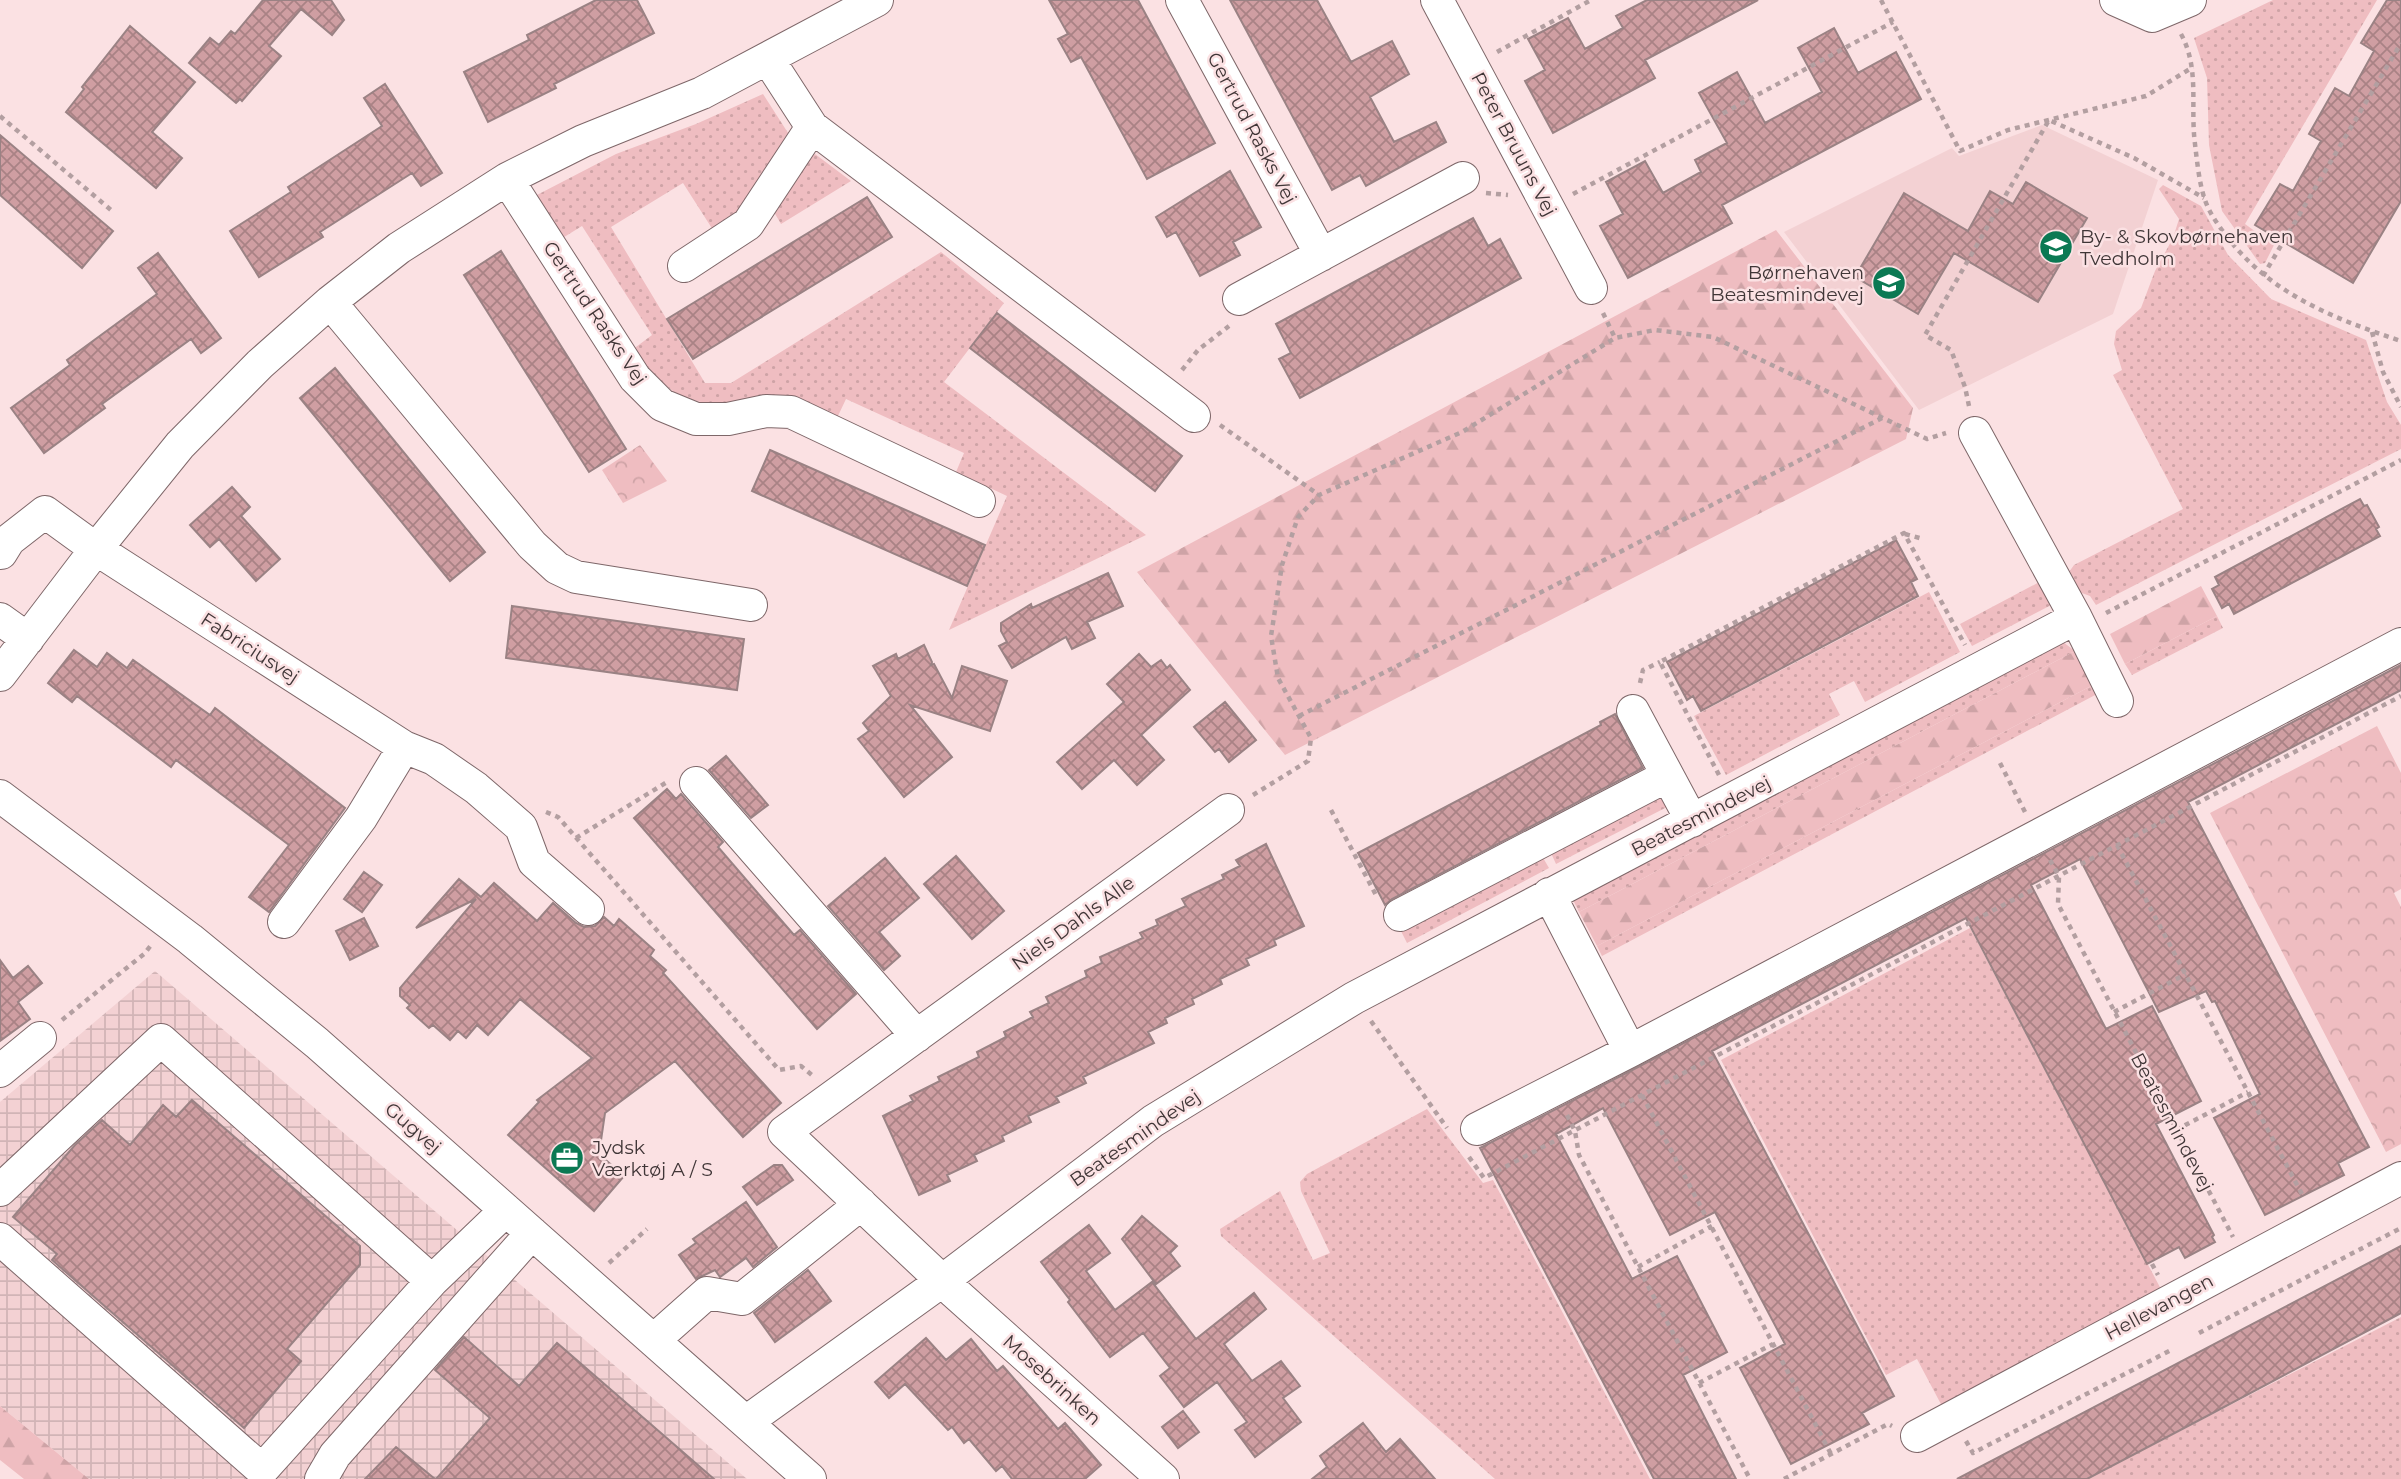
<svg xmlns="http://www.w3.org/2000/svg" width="2401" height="1479" font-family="Montserrat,sans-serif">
  <defs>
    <pattern id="industrial-grid" width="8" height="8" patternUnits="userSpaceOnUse" patternTransform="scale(1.75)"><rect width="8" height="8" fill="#f3d1d3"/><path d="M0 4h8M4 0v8" fill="none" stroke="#d1b4b6"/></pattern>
    <pattern id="grass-dots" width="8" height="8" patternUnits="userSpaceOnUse" patternTransform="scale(1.75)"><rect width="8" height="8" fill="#efbdc1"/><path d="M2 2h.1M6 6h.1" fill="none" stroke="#cea3a6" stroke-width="1.8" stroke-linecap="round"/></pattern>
    <pattern id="forest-firs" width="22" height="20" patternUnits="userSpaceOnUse" patternTransform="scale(1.75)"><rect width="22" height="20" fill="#efbdc1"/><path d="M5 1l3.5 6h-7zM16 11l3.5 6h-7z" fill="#cea3a6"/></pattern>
    <pattern id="park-crowns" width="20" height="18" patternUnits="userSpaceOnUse" patternTransform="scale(1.75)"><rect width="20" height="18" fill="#efbdc1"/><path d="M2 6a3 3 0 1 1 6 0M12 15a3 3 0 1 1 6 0" fill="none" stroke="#cea3a6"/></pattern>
    <pattern id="building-cross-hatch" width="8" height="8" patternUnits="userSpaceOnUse" patternTransform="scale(1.75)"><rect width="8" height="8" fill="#cf9ea2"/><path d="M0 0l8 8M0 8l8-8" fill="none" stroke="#a98285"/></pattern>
  </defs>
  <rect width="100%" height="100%" fill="#fbe1e3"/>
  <!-- built -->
  <path fill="#f3d1d3" d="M2042 125 2158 180 2113 314 1919 410 1784 232 1952 148 1959 156Z"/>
  <!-- industrial -->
  <path fill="url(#industrial-grid)" d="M155 971 747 1479H89L0 1406V1102Z"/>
  <!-- grass -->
  <path fill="url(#grass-dots)" d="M2273 0H2377L2245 224 2274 245 2265 263 2260 264 2222 211 2209 145 2207 78 2194 38Z
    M763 94 790 136 741 214 713 230 683 183 611 227 705 383H731L941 252 1004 303 944 382 1146 535 949 630 1007 496 956 472 964 453 846 399 837 418 736 403 713 405 680 397 652 374 632 350 652 335 582 226 561 239 535 196 616 154 696 124Z
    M815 154 851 181 781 224 774 212 803 163Z
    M2163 185 2201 206 2228 255 2271 299 2366 340 2387 402 2401 425V449L2096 605 2090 596 2079 592 2069 572 2074 565 2183 509 2113 375 2122 370 2114 344 2116 331 2141 308 2155 271 2173 238 2179 219 2159 189Z
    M2045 579 2057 602 1972 646 1960 624Z
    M1929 592 1960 652 1865 702 1854 681 1829 694 1840 715 1726 775 1694 716Z
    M2217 616 2223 628 2132 675 2125 664Z
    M2063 642 2075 651 1579 912 1573 900Z
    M2093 685 2097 694 1602 956 1597 946Z
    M1663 794 1669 806 1556 864 1551 853Z
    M1542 856 1549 868 1407 943 1401 931Z
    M1970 928 2163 1293 1943 1408 1917 1359 1886 1375 1721 1060Z
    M1427 1109 1483 1183 1493 1180 1650 1479H1495L1221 1236 1220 1229 1280 1191 1313 1260 1330 1253 1301 1191 1300 1182 1307 1174Z
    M2401 1317V1479H2087Z"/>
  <!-- forest -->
  <path fill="url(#forest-firs)" d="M1776 230 1913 408 1906 439 1285 755 1137 572Z
    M2201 586 2217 616 2125 664 2110 634Z
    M2075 651 2093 685 1597 946 1579 912Z
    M0 1406 89 1479H24L0 1460Z"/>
  <!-- park -->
  <path fill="url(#park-crowns)" d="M640 445 667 481 623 503 602 470Z
    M2377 726 2401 773V889L2394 893 2401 907V1144L2386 1152 2210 813Z"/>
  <!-- building -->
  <path fill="url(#building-cross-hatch)" stroke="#9a8284" stroke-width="2" d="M263 0H331L344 20 332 35 301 9 269 46 281 56 242 101 240 99 236 103 189 63 210 38 219 45 231 31 235 34Z
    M596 0H637L654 33 554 84 556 88 488 122 464 72 529 40 527 35Z
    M1049 0H1138L1215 143 1147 179 1081 57 1071 62 1058 39 1068 34Z
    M1230 0H1317L1351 62 1392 41 1409 74 1370 97 1394 142 1436 122 1446 142 1366 186 1360 175 1332 190Z
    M1647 0H1758L1645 60 1655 78 1553 133 1525 81 1545 70 1528 39 1568 18 1585 49 1623 28 1616 16Z
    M2387 0H2401V201L2353 283 2255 225 2280 184 2293 191 2321 141 2309 134 2335 88 2349 96 2374 51 2361 43Z
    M130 26 195 82 152 132 182 158 156 188 66 112 84 89 82 87Z
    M1834 28 1858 73 1896 52 1921 99 1722 205 1732 223 1628 278 1600 226 1623 214 1606 182 1645 161 1663 193 1701 172 1695 160 1727 143 1699 93 1737 72 1765 123 1822 92 1798 48Z
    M385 84 442 173 421 186 412 173 320 232 323 237 259 277 230 231 291 192 288 187 382 126 364 98Z
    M0 135 113 231 82 268 0 195Z
    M1230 171 1261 227 1233 242 1240 255 1200 276 1176 232 1167 237 1156 217Z
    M2026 182 2087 218 2038 302 1954 253 1918 314 1855 277 1904 193 1968 231 1990 191 2013 204Z
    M867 197 892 237 693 359 667 319Z
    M1473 218 1488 246 1500 239 1521 278 1300 398 1279 359 1291 353 1276 324Z
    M501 251 626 449 589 472 464 275Z
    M158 253 221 338 201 353 191 339 102 404 105 408 44 453 11 408 70 365 67 360 157 294 138 268Z
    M997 313 1182 456 1155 491 970 348Z
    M335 368 485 552 450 581 300 398Z
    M770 450 985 545 967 586 752 491Z
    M232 487 250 507 241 516 280 559 256 581 219 539 210 547 190 525Z
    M2360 499 2364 506 2367 505 2379 527 2376 529 2380 536 2234 614 2229 604 2222 608 2212 589 2219 585 2215 577Z
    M1896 540 1917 579 1911 582 1918 596 1701 711 1693 696 1687 700 1667 662Z
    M1108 573 1123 606 1087 622 1095 638 1072 649 1066 637 1012 668 999 646 1007 642 1001 631V623L1031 604 1032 608Z
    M512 606 744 639 737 690 506 658Z
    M924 645 932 662 931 665 934 664 952 698 962 666 1007 681 990 731 910 705 952 757 904 797 858 739 869 731 863 723 891 696 873 666 896 654 898 659Z
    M74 650 97 667 107 653 127 668 133 660 210 715 215 708 345 808 269 912 249 897 289 845 176 760 171 767 77 696 72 702 48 683Z
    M1139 654 1151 667 1161 660 1167 668 1170 665 1190 690 1141 735 1164 760 1137 785 1114 760 1082 789 1057 762 1124 702 1107 684Z
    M2401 665V690L2188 802 2369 1147 2338 1163 2344 1175 2265 1215 2214 1118 2260 1094 2215 1001 2212 1002 2206 991 2159 1012 2080 859 2031 885 2106 1029 2152 1006 2201 1101 2156 1124 2214 1235 2212 1237 2215 1242 2185 1258 2179 1247 2147 1264 1966 918 1712 1051 1894 1396 1862 1413 1869 1424 1791 1464 1740 1368 1785 1344 1715 1212 1670 1235 1603 1108 1556 1134 1632 1279 1677 1256 1727 1352 1683 1375 1736 1479H1654L1480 1148 1638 1067Z
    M1225 702 1256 740 1229 762 1219 749 1215 752 1194 727Z
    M1615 714 1643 768 1392 899 1385 905 1358 853 1601 725 1600 722Z
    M726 756 768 805 751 818 709 770Z
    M667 789 676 799 681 794 723 842 718 847 794 935 800 930 856 994 817 1029 634 818Z
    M1266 844 1304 926 1274 940 1276 945 1246 959 1249 965 1220 979 1222 984 1192 999 1194 1004 1165 1018 1167 1023 1148 1032 1154 1043 1083 1077 1086 1083 1056 1097 1059 1102 1028 1116 1031 1122 1002 1136 1004 1141 974 1155 977 1161 947 1175 950 1181 919 1195 883 1116 913 1101 910 1096 940 1081 938 1077 979 1057 977 1052 1006 1037 1004 1032 1033 1017 1030 1012 1049 1003 1046 997 1087 977 1085 971 1102 963 1100 957 1143 938 1140 933 1158 925 1156 920 1186 906 1182 899 1224 879 1222 875 1240 866 1236 860Z
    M956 856 1004 911 972 939 924 884Z
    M885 858 919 898 879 932 900 956 884 970 828 906Z
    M364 872 382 885 362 912 344 899Z
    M459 879 481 897 494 883 537 921 553 903 576 923 584 927 595 926 604 917 614 926 619 919 654 950 650 956 666 970 663 973 781 1103 743 1137 675 1061 605 1113 599 1154 624 1176 594 1211 508 1135 539 1102 537 1100 592 1058 520 999 488 1035 477 1025 466 1038 458 1031 450 1040 433 1025 429 1028 407 1008 410 1005 400 996V988L476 899 416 928Z
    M364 918 378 946 350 960 336 931Z
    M0 960 13 978 28 966 42 983 18 1002 30 1019 0 1041Z
    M192 1100 360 1246V1265L287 1349 301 1361 244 1428 52 1260 57 1254 13 1217 75 1145 102 1120 130 1145 163 1105 176 1117Z
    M774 1165H782L793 1180 757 1205 743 1187Z
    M746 1202 777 1247 753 1267 746 1258 720 1277 715 1270 696 1279 679 1255 696 1243 693 1239Z
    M1142 1216 1177 1246 1170 1253 1180 1266 1156 1284 1122 1239Z
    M1089 1225 1110 1253 1086 1271 1115 1310 1152 1282 1196 1339 1254 1293 1266 1309 1224 1344 1252 1381 1281 1361 1300 1386 1283 1398 1301 1422 1255 1457 1235 1430 1247 1422 1217 1382 1184 1407 1160 1376 1170 1368 1143 1333 1110 1357 1068 1302 1070 1300 1041 1262Z
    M2401 1246V1313L2209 1415 2087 1479H1957Z
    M808 1270 831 1301 775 1342 754 1313Z
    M464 1337 519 1386 557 1343 714 1479H436L490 1418 435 1370Z
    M926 1338 946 1360 971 1339 997 1371 1003 1366 1058 1429 1065 1423 1101 1465 1085 1479H1012L1002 1466 996 1471 969 1439 964 1443 952 1427 948 1430 905 1384 889 1398 875 1382Z
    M1183 1411 1199 1432 1178 1448 1162 1427Z
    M1363 1423 1386 1452 1400 1439 1435 1479H1312L1327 1467 1320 1456Z
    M396 1447 435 1479H365Z"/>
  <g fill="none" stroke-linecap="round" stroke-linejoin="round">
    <!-- minor casing -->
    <g stroke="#7e6769" stroke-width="34">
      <path id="minor" d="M1182 0 1321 255
        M1437 0 1591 288
        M2116 0 2152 16 2190 0
        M768 59 812 127 1194 416
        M507 179 635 378 662 405 696 419H728L766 411 791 412 979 501
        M684 266 748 224 812 127
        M1239 299 1463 178
        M330 302 532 545 557 568 576 577 751 605
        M1975 433 2076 618
        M1 553 9 540 45 512 96 549 404 747 434 759 476 788 521 827 534 862 588 909
        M0 619 28 639
        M0 675 96 549 180 445 260 364 330 302 399 248 507 179 583 141 702 93 877 0
        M1633 711 1692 821
        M696 783 917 1036
        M0 796 190 939 317 1043 810 1479
        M1549 894 1630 1051
        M1400 915 1667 776
        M284 922 361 818 404 747
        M0 1071 40 1038
        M1477 1129 1630 1051 2401 644
        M0 1190 161 1040 432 1281
        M0 1239 262 1470 432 1281 506 1210
        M654 1340 707 1293 742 1299 861 1204
        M746 1422 942 1281 1153 1121 1354 998 2076 618 2117 701
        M1917 1436 2401 1178
        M321 1479 335 1455 532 1233
        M1163 1479 954 1292 784 1132 1228 810"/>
    </g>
    <!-- path -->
    <path stroke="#b39fa1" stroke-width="4.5" stroke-dasharray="5 5" stroke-linecap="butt" d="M1881 0 1960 151 2008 130 2146 96 2193 67
      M2181 34C2200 69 2190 106 2195 144 2197 161 2199 181 2204 197 2209 214 2221 229 2232 243 2275 296 2338 320 2401 341
      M1497 52 1591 0
      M0 116 111 210
      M1486 193 1508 195
      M1573 194 1893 22
      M2263 276 2401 43
      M1603 313 1615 338
      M2372 332 2383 372 2401 407
      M1182 370 1198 350 1229 326
      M1969 406 1965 387 1951 350 1925 335 2049 120 2134 158 2204 198
      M1220 425 1319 495
      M1905 534 1923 539
      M2106 613 2401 460
      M1640 683 1643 670 1660 662
      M1299 716 1882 418
      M2000 763 2025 812
      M1719 775 1660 662 1904 533 1965 645
      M1253 795 1308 761 1311 738 1278 678 1271 636 1282 565 1298 517 1319 495 1462 432 1615 338 1655 330 1713 337 1927 439 1946 433
      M1331 810 1377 897
      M546 812 558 817 779 1070 801 1066 813 1076
      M576 838 667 782
      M2117 845 2304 1198
      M2050 860 2059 876 2058 904 2233 1237
      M2114 1012 2186 974
      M62 1020 144 954 152 944
      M1371 1021 1447 1128
      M1642 1095 1831 1454
      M1567 1115 1575 1131 1579 1155 1750 1479
      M2176 1130 2248 1092
      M1469 1157 1484 1178 2401 696
      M609 1263 647 1229
      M2152 1264 2158 1275
      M1638 1267 1712 1226
      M2199 1333 2401 1228
      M1699 1383 1773 1344
      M1966 1441 1973 1453 2171 1350
      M1784 1479 1888 1424 1892 1426"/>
    <!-- minor -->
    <use href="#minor" stroke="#fff" stroke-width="32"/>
  </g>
  <!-- icons -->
  <defs>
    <g id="school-disc" transform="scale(1.75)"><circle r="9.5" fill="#0b7953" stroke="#fbe1e3"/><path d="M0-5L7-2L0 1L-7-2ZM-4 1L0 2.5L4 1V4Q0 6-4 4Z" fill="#fff"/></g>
    <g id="office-disc" transform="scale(1.75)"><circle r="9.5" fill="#0b7953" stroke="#fbe1e3"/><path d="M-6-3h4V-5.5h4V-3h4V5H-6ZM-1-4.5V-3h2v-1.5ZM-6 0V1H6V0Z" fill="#fff"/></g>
  </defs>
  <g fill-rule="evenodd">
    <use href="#school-disc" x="2056" y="247"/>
    <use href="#school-disc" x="1889" y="283"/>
    <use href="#office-disc" x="567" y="1158"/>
  </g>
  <g text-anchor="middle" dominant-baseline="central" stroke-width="5" stroke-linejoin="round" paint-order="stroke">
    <!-- street labels -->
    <g font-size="19" fill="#403637" stroke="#fbe1e3">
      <text transform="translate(1252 128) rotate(62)">Gertrud Rasks Vej</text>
      <text transform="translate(1514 144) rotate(62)">Peter Bruuns Vej</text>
      <text transform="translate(595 313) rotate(56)">Gertrud Rasks Vej</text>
      <text transform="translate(250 648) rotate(33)">Fabriciusvej</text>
      <text transform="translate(1701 816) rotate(-27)">Beatesmindevej</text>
      <text transform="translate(1073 923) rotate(-36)">Niels Dahls Alle</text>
      <text transform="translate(2172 1122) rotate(62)">Beatesmindevej</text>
      <text transform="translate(413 1128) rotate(41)">Gugvej</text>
      <text transform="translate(1135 1138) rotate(-35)">Beatesmindevej</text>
      <text transform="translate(2159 1307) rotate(-28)">Hellevangen</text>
      <text transform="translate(1052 1380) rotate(42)">Mosebrinken</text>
    </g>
    <!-- poi labels -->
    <g font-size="19" fill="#403637" stroke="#fbe1e3" text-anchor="start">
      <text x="2080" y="236">By- &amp; Skovbørnehaven<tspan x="2080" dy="22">Tvedholm</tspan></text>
      <text x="1864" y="272" text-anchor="end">Børnehaven<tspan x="1864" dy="22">Beatesmindevej</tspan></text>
      <text x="592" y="1147">Jydsk<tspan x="592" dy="22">Værktøj A / S</tspan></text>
    </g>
  </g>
</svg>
